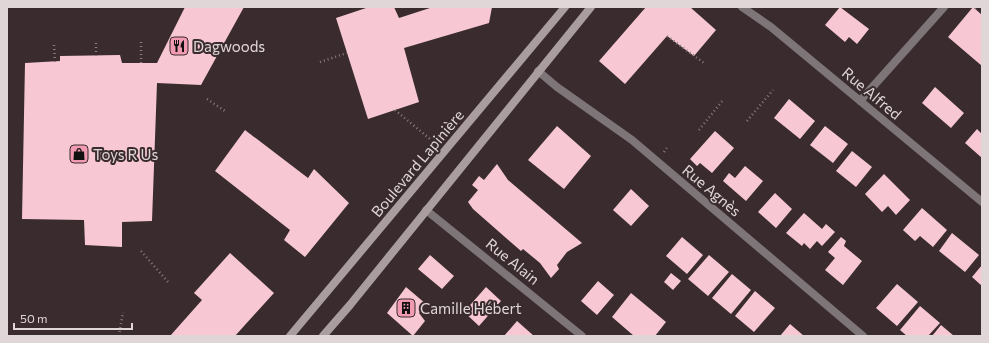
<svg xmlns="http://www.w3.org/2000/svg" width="989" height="343" font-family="Commissioner,sans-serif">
  <rect width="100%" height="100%" fill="#392b2e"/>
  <!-- building -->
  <path fill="#f7c8d3" d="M185 7H244L201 85 157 83 152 221 122 222V247L85 245 84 220 22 219 25 63 60 61V56L120 55 122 63H157Z
    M369 7H394L399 18 433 7H492L489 23 404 48 419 102 368 119 336 18Z
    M646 7H690L716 30 694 56 667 36 625 84 599 61Z
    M840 7 869 29 857 44 849 37 845 42 825 25Z
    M973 7 982 15V66L948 37Z
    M935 87 964 113 951 128 922 103Z
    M789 99 815 121 800 139 774 118Z
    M557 126 591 156 564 189 528 160Z
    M825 126 848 144 833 163 810 145Z
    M977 129 982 134V158L965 143Z
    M245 130 308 178 314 169 349 203 305 257 284 240 290 230 215 171Z
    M715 131 734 148 712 173 700 163 697 166 690 159Z
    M852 151 872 167 856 187 836 171Z
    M497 164 508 180 582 243 567 252 557 265 559 269 551 278 540 263 523 249 521 251 473 209 468 202 478 190 472 185 479 176 484 180Z
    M745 166 763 181 746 201 723 181 729 173 735 178Z
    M884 174 910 200 896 215 888 206 882 212 865 194Z
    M631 189 649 206 631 226 613 210Z
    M775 193 792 209 776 228 758 212Z
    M922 208 947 230 933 247 920 236 915 241 903 230Z
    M804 213 822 229 826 224 835 232 822 246 817 241 810 249 804 243 802 246 786 233Z
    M952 233 979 255 965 272 939 251Z
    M682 237 703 255 687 274 666 256Z
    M841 237 846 241 844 246 862 261 843 285 825 270 835 258 828 252Z
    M230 253 274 293 235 336H170L202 300 194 293Z
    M430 255 454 276 442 289 418 269Z
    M709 255 729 272 708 296 688 279Z
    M982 265V286L972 277Z
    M671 273 681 281 673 290 664 282Z
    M732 274 751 290 731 314 712 298Z
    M598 281 614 295 597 315 581 301Z
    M897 284 918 302 897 326 876 308Z
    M406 287 426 304 419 313 425 321 413 336 387 313Z
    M486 287 501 301 479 326 464 312Z
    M755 291 775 308 754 332 735 316Z
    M631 293 666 322 655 336H634L612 317Z
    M920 306 940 323 928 336H907L900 330Z
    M517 321 534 336H504Z
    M790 324 804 336H780Z
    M941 325 954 336H932Z"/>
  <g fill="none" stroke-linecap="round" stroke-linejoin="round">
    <!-- path -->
    <path stroke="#8a7e81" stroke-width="2.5" stroke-dasharray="1 3" stroke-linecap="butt" d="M643 7 645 9
      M975 9 976 7
      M667 36 704 63
      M54 45 55 62
      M96 56V43
      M320 62 347 53
      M141 63V42
      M207 99 225 111
      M395 110 436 144
      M747 121 773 90
      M699 130 723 100
      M664 152 668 146
      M141 251 169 283
      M119 336 123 312"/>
    <!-- street -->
    <path stroke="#7d7577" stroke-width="8" d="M742 7 771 27 982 202
      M538 71 557 87 632 140 863 336
      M860 101 944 7
      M426 210 582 336"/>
    <!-- secondary -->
    <path stroke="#a99da0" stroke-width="8" d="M290 336 565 7
      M323 336 350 305 591 7"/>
  </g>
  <!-- icons -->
  <defs>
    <g id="restaurant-square" transform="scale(1)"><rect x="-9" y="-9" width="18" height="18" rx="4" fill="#f19ab1" stroke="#392b2e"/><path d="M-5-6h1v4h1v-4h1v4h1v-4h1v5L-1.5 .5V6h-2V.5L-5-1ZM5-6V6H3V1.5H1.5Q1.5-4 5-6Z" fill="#111"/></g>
    <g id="shop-square" transform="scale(1)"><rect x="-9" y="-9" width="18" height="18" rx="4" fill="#f19ab1" stroke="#392b2e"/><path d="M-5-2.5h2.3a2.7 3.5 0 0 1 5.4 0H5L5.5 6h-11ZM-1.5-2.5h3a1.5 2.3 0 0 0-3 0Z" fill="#111"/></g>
    <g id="building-square" transform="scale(1)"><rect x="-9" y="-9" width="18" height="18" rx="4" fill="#f19ab1" stroke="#392b2e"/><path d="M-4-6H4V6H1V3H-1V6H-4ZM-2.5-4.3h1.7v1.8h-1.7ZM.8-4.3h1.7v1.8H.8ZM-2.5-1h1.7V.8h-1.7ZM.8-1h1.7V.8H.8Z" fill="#111"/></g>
  </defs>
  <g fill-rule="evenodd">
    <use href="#restaurant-square" x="179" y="46"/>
    <use href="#shop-square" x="79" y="154"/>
    <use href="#building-square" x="406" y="308"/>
  </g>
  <g text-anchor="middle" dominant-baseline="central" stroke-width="4" stroke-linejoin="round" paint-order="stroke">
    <!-- poi labels -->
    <g font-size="15" fill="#e0d6d8" stroke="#392b2e" text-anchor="start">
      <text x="193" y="46">Dagwoods</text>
      <text x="93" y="154">Toys R Us</text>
      <text x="420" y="308">Camille Hébert</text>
    </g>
    <!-- street labels -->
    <g font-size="15" fill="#e0d6d8" stroke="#392b2e">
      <text transform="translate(872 93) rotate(40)">Rue Alfred</text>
      <text transform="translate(417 163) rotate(-50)">Boulevard Lapinière</text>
      <text transform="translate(712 190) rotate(40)">Rue Agnès</text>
      <text transform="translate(513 261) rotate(39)">Rue Alain</text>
    </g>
  </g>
  <!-- border -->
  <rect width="989" height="343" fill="none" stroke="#e0d6d8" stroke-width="16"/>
  <!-- scale -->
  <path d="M14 323v6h118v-6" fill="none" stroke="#e0d6d8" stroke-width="2"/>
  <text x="20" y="323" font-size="12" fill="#e0d6d8" stroke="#392b2e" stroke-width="3" paint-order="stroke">50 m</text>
</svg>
